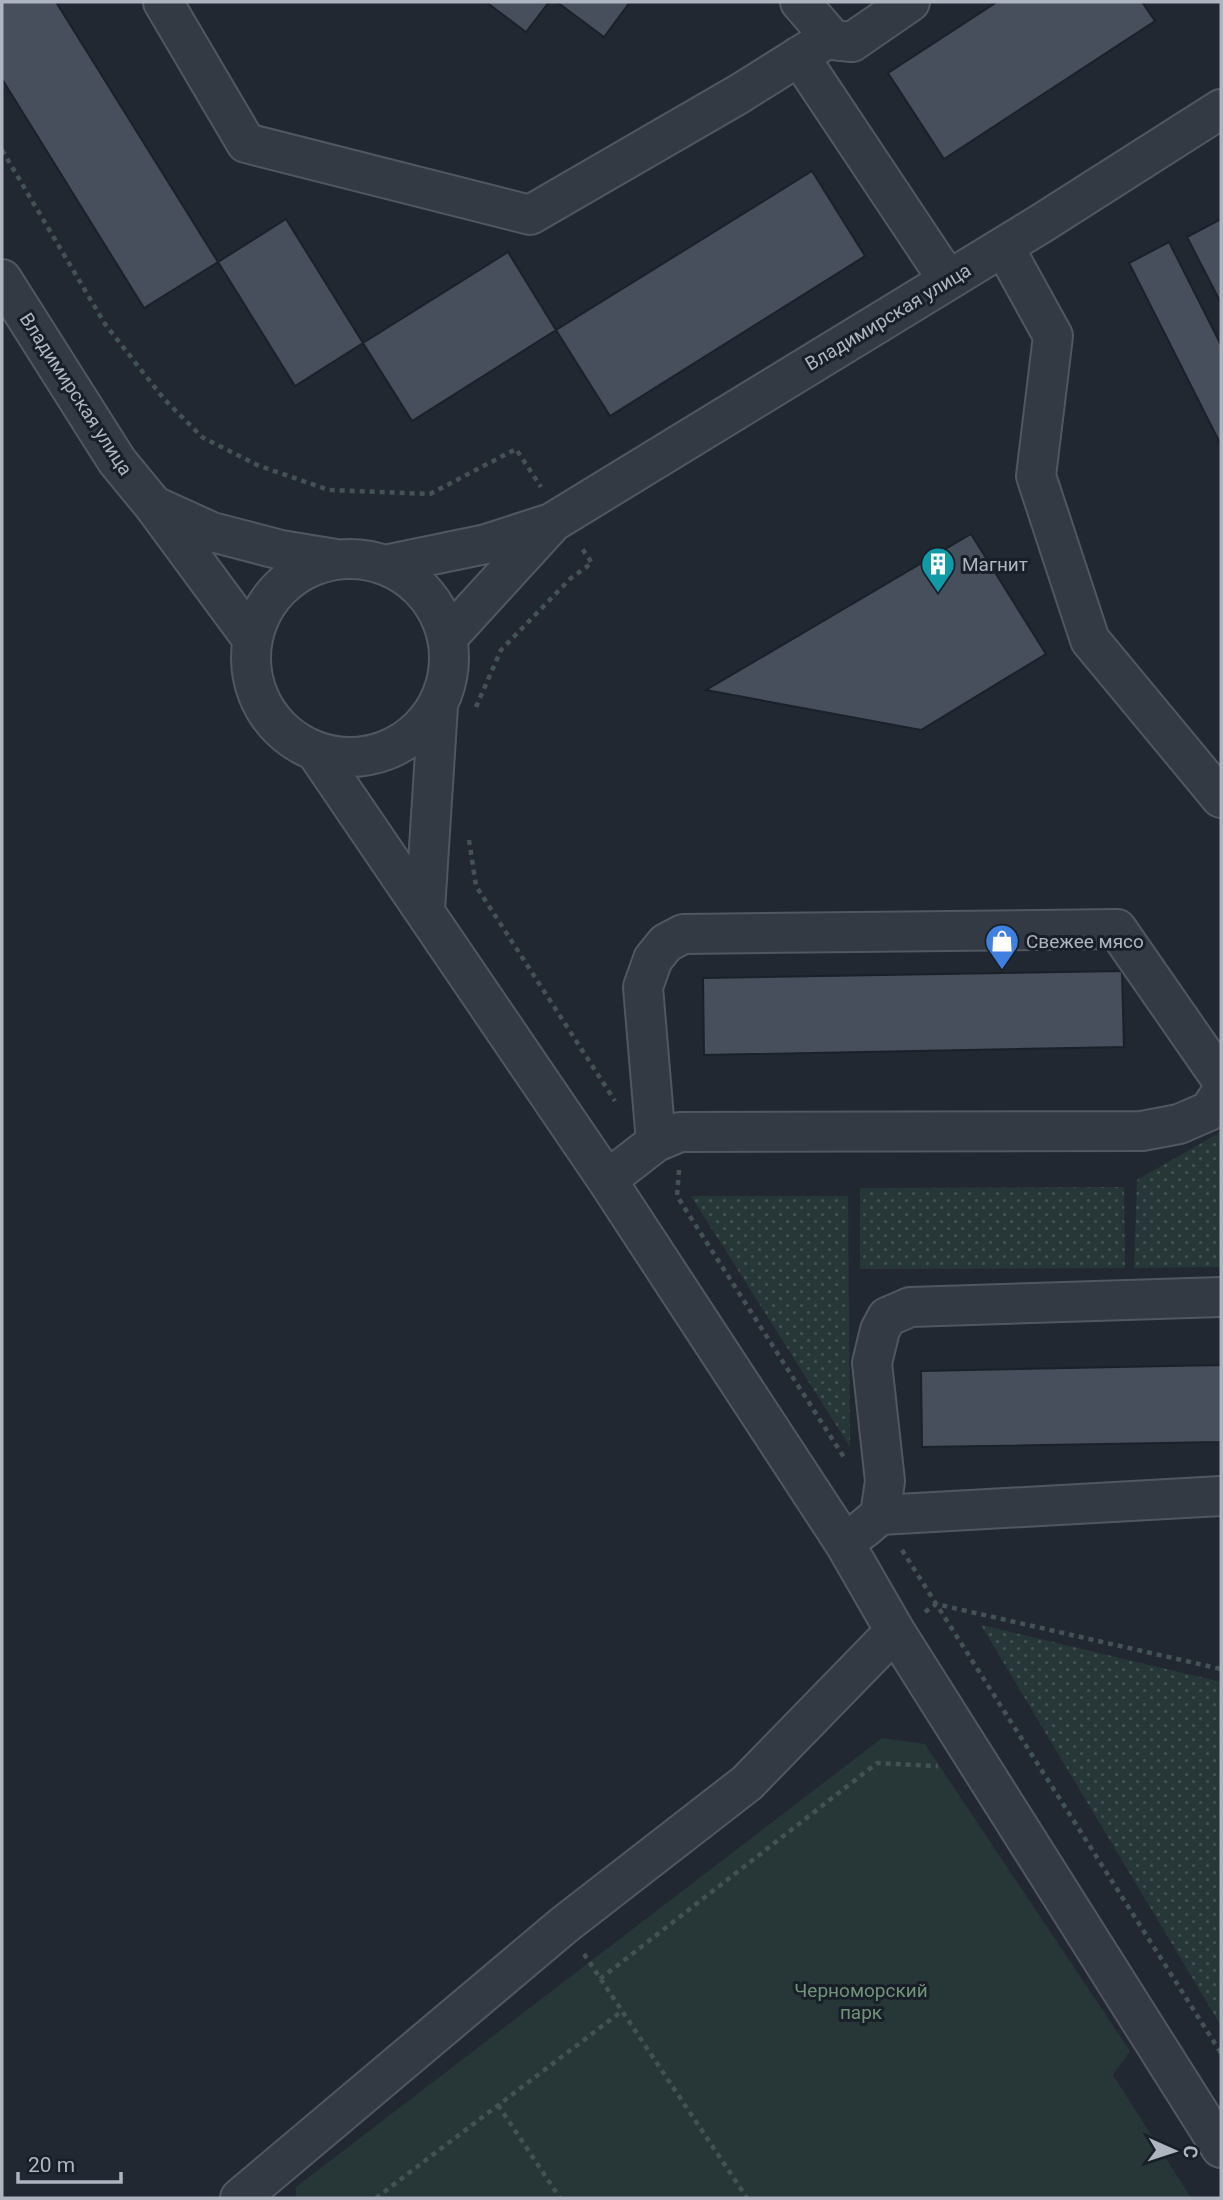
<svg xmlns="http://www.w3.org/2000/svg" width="1223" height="2200" font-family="Roboto,sans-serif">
  <defs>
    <pattern id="grass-dots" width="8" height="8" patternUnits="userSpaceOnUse" patternTransform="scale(1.75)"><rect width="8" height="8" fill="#273737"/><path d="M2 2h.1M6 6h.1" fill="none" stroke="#445252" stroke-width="1.8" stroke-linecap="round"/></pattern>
  </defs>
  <rect width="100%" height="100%" fill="#212832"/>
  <!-- grass -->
  <path fill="url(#grass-dots)" d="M1221 1132V1267L1134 1268 1137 1180Z
    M1124 1187 1125 1268 860 1269V1188Z
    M691 1196H848L850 1447Z
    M981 1625 1221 1682 1220 2024Z"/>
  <!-- park -->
  <path fill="#273737" d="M882 1738 925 1744 1130 2051 1113 2075 1191 2198H296V2187Z"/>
  <!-- building -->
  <path fill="#474f5c" stroke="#1b212a" stroke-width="2" d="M2 2H56L218 262 144 308 2 79Z
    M486 2H549L526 32Z
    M557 2H630L604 37Z
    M997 2H1142L1155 21 944 159 888 73Z
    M812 171 865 256 610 416 556 330Z
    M286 219 363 343 295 386 218 262Z
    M1221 219V303L1187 237Z
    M1169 242 1221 345V445L1129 263Z
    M508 252 556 330 412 421 363 343Z
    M971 534 1046 654 921 730 706 690Z
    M1122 971 1124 1047 704 1055 703 978Z
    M1221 1365V1442L922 1447 921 1371Z"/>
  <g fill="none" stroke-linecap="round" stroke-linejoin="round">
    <!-- minor casing -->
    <g stroke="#515761" stroke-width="42">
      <path id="minor" d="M163 2 246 143 530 215 739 94 830 37
        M800 2 833 40 852 42 910 2
        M799 56 948 280
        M1004 247 1053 336 1036 476 1090 640 1221 798
        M2 279 117 461 154 506 252 639
        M157 507 212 532 281 550 336 559
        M251 658a99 99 0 1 1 198 0a99 99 0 1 1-198 0Z
        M389 564 486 544 551 523
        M448 637 553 522 1042 223 1221 109
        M316 752 607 1180 845 1544 895 1631 1221 2148
        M425 910 438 706
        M656 1142 643 987 653 959 666 943 683 934 1117 929 1221 1079
        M607 1180 656 1142 680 1132 1142 1131 1179 1124 1209 1111 1221 1093
        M880 1515 885 1481 872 1363 880 1330 887 1317 910 1307 1221 1297
        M862 1530 880 1515 1221 1496
        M240 2198 564 1925 747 1783 895 1631"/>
    </g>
    <!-- path -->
    <path stroke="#445255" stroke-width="4.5" stroke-dasharray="5 5" stroke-linecap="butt" d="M2 150 105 324 164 399 202 437 257 465 329 490 430 494 516 449 541 487
      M476 707 501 650 571 578 592 563 581 547
      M469 840 476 886 615 1101
      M679 1170 677 1196 845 1459
      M902 1550 1221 2053
      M925 1612 936 1604 1221 1669
      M584 1954 747 2198
      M600 1979 877 1763 938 1766
      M498 2105 560 2198
      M376 2198 622 2011"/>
    <!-- minor -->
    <use href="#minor" stroke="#343a43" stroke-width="38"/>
  </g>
  <!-- icons -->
  <defs>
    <g id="building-pin" transform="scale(1.75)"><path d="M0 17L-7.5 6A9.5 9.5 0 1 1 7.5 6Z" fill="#0f9aa8" stroke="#191f28"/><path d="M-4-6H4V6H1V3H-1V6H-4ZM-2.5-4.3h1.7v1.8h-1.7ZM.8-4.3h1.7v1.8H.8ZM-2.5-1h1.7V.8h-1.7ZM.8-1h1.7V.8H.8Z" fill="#fff"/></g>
    <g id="shop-pin" transform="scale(1.75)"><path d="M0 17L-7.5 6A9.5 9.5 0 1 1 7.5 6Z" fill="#3f7fe0" stroke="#191f28"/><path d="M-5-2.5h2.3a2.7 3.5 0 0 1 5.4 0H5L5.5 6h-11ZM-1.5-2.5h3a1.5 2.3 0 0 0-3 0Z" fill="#fff"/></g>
  </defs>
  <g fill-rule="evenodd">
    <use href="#building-pin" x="938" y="564"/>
    <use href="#shop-pin" x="1002" y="941"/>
  </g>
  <g text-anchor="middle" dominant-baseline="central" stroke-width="6" stroke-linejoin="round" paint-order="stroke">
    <!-- street labels -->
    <g font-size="19" fill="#aeb4c0" stroke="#191f28">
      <text transform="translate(888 317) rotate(-31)">Владимирская улица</text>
      <text transform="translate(76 394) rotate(57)">Владимирская улица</text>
    </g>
    <!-- poi labels -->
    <g font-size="19" fill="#aeb4c0" stroke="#191f28" text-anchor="start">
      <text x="962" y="564">Магнит</text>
      <text x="1026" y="941">Свежее мясо</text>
    </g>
    <!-- park labels -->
    <g font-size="19" fill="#709379" stroke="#191f28">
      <text x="861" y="1990">Черноморский<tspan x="861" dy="22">парк</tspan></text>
    </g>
  </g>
  <!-- border -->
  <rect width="1223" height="2200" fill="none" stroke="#aeb4c0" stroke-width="7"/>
  <!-- north arrow -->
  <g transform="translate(1174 2151) rotate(93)" stroke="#191f28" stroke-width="5" paint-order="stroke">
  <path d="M0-5L12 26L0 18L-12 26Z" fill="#aeb4c0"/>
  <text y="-10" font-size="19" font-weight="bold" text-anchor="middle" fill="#aeb4c0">С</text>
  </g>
  <!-- scale -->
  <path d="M18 2172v10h103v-10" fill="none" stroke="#aeb4c0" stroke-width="3.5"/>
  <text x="28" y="2172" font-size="21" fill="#aeb4c0" stroke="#191f28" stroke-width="5" paint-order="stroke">20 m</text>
</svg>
